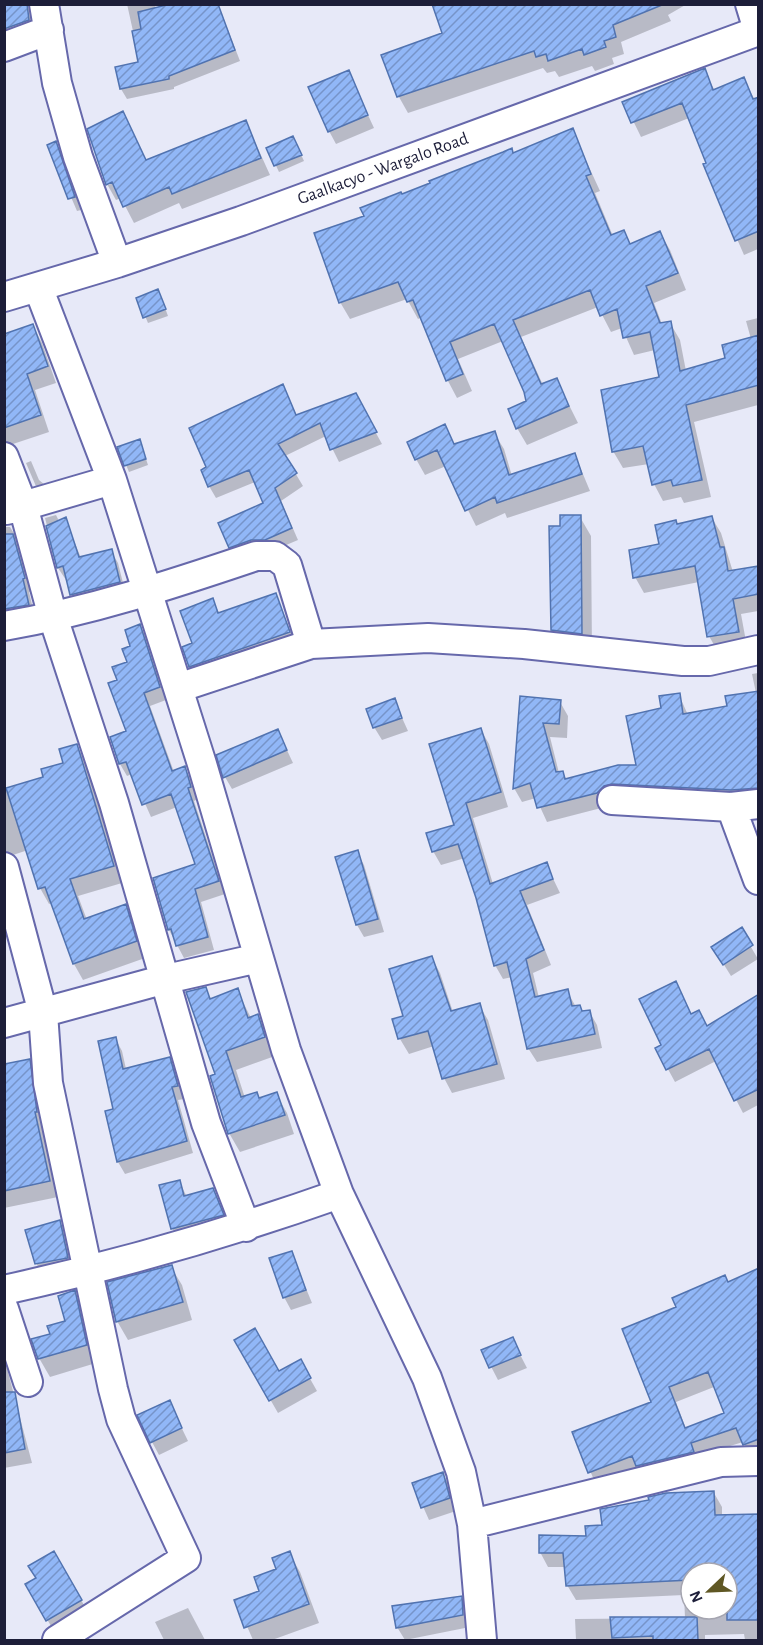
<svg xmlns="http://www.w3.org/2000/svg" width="763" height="1645" font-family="'Alegreya Sans',sans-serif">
  <defs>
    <pattern id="building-hatch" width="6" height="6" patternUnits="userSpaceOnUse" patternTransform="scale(1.5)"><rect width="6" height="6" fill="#91b7f7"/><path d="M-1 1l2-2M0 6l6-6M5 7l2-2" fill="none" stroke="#7694c9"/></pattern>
  </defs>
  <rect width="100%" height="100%" fill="#e7e9f8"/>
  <!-- shadow -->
  <path fill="#0003" fill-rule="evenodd" d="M4 4H31L37 36 4 50Z
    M127 4H155L156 12 175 4H218L240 61 174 87V89L127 99 121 89 140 63Z
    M433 4H687L668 15 671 21 621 42 624 54 612 58 614 64 595 71 592 66 559 77 555 71 547 73 543 68 408 113 399 97 383 56 443 33Z
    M704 70 715 91 743 79 755 100 758 99V249L744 255 705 165 708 163 689 118 641 137 624 102Z
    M348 72 374 128 336 144 329 131Z
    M122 113 146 161 246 122 270 175 182 209 179 203 134 223 121 198 116 200 107 184 89 130ZM119 178 120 181 108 185V182Z
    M572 130 600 191 595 193 613 236 624 232 631 245 660 233 670 250 686 290 654 303 662 324 670 323 680 340 686 371 727 359 751 339 746 321 758 318V405L694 422 711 497 684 503 681 497 663 501 654 484 649 464 623 468 613 451 661 378 655 350 634 355 622 328 611 332 598 307 521 337 543 385 556 379 578 423 527 445 517 428 527 402 526 391 503 341 458 359 472 391 457 398 448 381 422 317 418 319 407 299 350 319 340 302 366 217 402 196Z
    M56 143 63 156 81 210 77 211 49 146Z
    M296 144 304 161 279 172 268 149Z
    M161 297 168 316 148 323 138 299Z
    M33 326 42 343 56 383 35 390 49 432 7 446 4 445V335Z
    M283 386 297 416 355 395 382 444 339 462 326 436 285 456 303 486 281 501 298 540 272 551 237 559 230 547 265 504 255 482 216 498 209 486Z
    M444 426 455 446 494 433 504 449 512 476 575 455 590 491 507 518 505 513 476 526 446 466 425 475 416 459Z
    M142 447 148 465 129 472 119 448Z
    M31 461 39 480 45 485 38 491 26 463Z
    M56 515 59 521 65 519 81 558 111 551 118 563 126 595 79 607 68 579 66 580 58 568 45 518Z
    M580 517 591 536 592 652 563 649 552 630Z
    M712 518 721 533 733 572 758 567V611L741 614 747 647 718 652 709 636 699 582 644 593 635 577 676 522 678 525Z
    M4 527H10L18 540 32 591 29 592 35 617 4 621Z
    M275 594 296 645 197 679 190 666 194 644 212 600 220 614Z
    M140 626 147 638 166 700 150 706 174 772 185 768 192 781 198 799 194 801 225 894 201 902 214 950 184 958 169 930 196 865 177 807 151 817 132 774 127 776 120 764 128 732 118 681 129 663Z
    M758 673V801L605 807 547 822 536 798 522 802 514 788 521 698 560 702 568 716 567 738 550 737 559 773 562 772 567 780 638 767 663 709 679 695 688 715 729 707 756 693 752 674Z
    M394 700 408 731 382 740 374 727Z
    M481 730 489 744 508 807 473 818 493 884 546 864 560 893 527 905 551 965 533 973 539 998 567 991 576 1007 579 1006 583 1013 589 1011 597 1025 602 1048 537 1062 528 1048 512 977 503 979 495 965 465 858 441 865 433 851 456 826Z
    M278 731 293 763 232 789 225 777Z
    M77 746 86 762 122 883 78 896 87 920 125 906 135 922 145 958 83 980 74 964 52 903 49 904 40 888 28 850 4 858V790L45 778 65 764Z
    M357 852 364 865 384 932 364 937 357 925 337 858Z
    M741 930 758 959 731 976 721 960Z
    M432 958 440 973 453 1012 479 1005 488 1020 505 1079 452 1093 444 1078 434 1046 409 1054 400 1039 394 1020 405 1017Z
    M205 989 212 1000 237 990 251 1018 257 1015 268 1034 275 1056 236 1070 245 1098 260 1099 276 1094 287 1113 294 1134 240 1152 229 1133 217 1075Z
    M682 996 692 1015 707 1028 758 1054V1105L743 1113 716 1061 675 1082 657 1049 663 1046Z
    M115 1038 122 1051 126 1069 169 1059 177 1072 184 1099 178 1100 193 1153 125 1174 118 1162 107 1112 115 1110Z
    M29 1061 38 1077 46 1128 43 1129 58 1197 4 1208V1131Z
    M179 1181 187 1197 213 1190 230 1228 180 1241 172 1228Z
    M60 1222 67 1235 74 1270 44 1276 36 1263Z
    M291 1252 312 1303 291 1310 284 1297Z
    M171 1267 182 1285 192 1320 128 1340 117 1321Z
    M74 1292 85 1311 96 1363 50 1377 39 1358 52 1335 67 1322Z
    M624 1330 758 1337V1456L752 1458 743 1442 597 1487 574 1433 653 1403ZM714 1387 726 1414 686 1429 676 1402Z
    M512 1339 527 1368 498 1380 483 1351Z
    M236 1340 279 1373 300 1361 317 1391 278 1413Z
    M4 1357 32 1463 4 1468Z
    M169 1402 188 1441 159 1455 152 1442Z
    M443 1474 450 1486 456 1511 429 1520 413 1484Z
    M714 1493 722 1507V1516L758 1515V1640H745L744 1634 705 1635V1640H576L575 1619 685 1618 684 1595 576 1600 567 1585 566 1567H548L540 1552 587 1537 603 1526ZM691 1573H727V1609H691Z
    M54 1553 92 1619 58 1638 27 1585 38 1579Z
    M289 1553 300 1572 319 1623 272 1640H253L236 1601 261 1592Z
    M461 1597 468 1610 470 1627 405 1640 397 1627Z
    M188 1608 205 1640H164L155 1622Z"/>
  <!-- building -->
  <path fill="url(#building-hatch)" stroke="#5173b0" stroke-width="1.5" fill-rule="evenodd" d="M4 4H27L29 20 4 29Z
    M170 4H218L235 50 169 76V79L120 89 115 67 138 62 132 31 141 29 138 12Z
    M432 4H662V5L613 25 616 37 604 41 606 47 584 55 582 49 548 61 546 54 536 57 534 51 397 97 381 55 442 33Z
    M705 68 713 90 744 77 753 99 759 97V231L735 241 703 164 706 163 682 103 631 123 622 102Z
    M349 70 368 115 328 132 308 87Z
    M123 111 146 160 246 120 261 158 172 194 169 187 123 207 112 182 106 185 87 129Z
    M573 128 591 174 586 176 611 235 624 230 630 244 660 231 678 273 646 286 660 323 671 321 680 371 725 358 722 345 759 335V385L686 405 702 480 673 486 671 480 652 485 643 446 612 452 601 390 659 377 650 332 623 338 617 309 600 316 590 290 513 320 541 384 557 378 569 406 516 429 508 409 526 401 524 392 494 324 450 342 463 374 446 381 413 300 407 302 398 282 339 303 314 233 364 216 360 208 401 192 402 194 430 183 429 181 503 152 512 148 513 153Z
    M293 136 302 155 274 166 266 148Z
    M56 141 75 197 68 199 47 145Z
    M158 289 166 309 143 318 136 298Z
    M33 324 48 366 27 374 41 415 4 428V334Z
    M283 384 296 415 356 393 377 432 330 450 320 423 278 444 297 473 275 488 292 528 265 540H251L229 548 218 523 263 503 249 470 208 487 201 470 206 467 189 428Z
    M445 424 454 444 495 431 509 475 575 453 582 474 497 503 495 497 465 511 437 450 415 460 407 442Z
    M140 439 146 459 124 466 117 447Z
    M560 515H581L582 634 551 630 549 526H560Z
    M712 516 720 547H724L728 571 759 566V594L733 599 739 632 707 637 695 566 633 578 629 550 659 544 655 525 676 520 677 524Z
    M66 517 79 557 112 549 120 582 70 595 63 566 57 568 46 526Z
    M4 534H13L25 578 23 579 29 605 4 609Z
    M276 593 290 632 189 667 182 647 192 643 180 611 213 598 218 613Z
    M140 624 160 687 144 693 172 771 185 766 191 787 188 788 219 881 195 889 208 937 176 946 171 929 168 930 153 878 195 864 171 794 142 805 126 762 119 764 110 737 126 731 108 683 117 680 112 667 127 662 122 649 130 646 125 630Z
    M759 691V788L731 790 612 784 604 786 597 793 537 808 530 783 513 789 520 696 561 700 559 724 543 723 556 772 563 771 565 779 618 765H636L626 716 661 708 659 696 680 693 683 714 727 706 725 696Z
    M395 698 402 718 373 728 366 709Z
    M481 728 501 792 466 803 490 884 547 862 553 879 520 891 544 950 526 959 535 997 568 989 572 1006 580 1005 582 1011 590 1010 595 1034 527 1049 507 962 494 966 476 898 458 844 432 852 426 833 454 825 429 744Z
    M278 729 287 750 223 778 216 755Z
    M77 744 114 866 70 879 84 919 126 904 137 941 73 964 45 887 38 889 6 788 43 777 41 769 63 763 59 749Z
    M358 850 378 919 356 925 335 857Z
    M742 927 753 945 723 965 711 947Z
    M432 956 451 1011 480 1003 497 1064 442 1079 428 1031 398 1039 392 1019 403 1016 389 969Z
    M676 981 691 1014 699 1010 707 1026 759 994V1089L734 1101 709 1049 666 1070 655 1048 661 1045 639 999Z
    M206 987 210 999 238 988 248 1018 258 1014 265 1037 226 1051 241 1097 257 1092 259 1098 277 1092 285 1115 228 1134 210 1076 215 1074 186 992Z
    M116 1037 123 1069 170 1057 178 1086 172 1087 187 1141 117 1162 105 1111 113 1109 98 1041Z
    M30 1059 37 1112H35L50 1181 4 1191V1064Z
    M180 1180 184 1196 213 1188 224 1215 171 1229 159 1185Z
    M60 1220 68 1258 35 1264 25 1230Z
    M292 1251 306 1290 283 1298 269 1258Z
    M172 1265 183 1302 116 1322 107 1282Z
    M759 1268V1439L743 1445 736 1428 691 1443 694 1452 636 1466 632 1456 588 1473 572 1432 651 1402 622 1329 676 1307 672 1298 725 1275 728 1282ZM708 1372 724 1413 685 1428 669 1387Z
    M75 1290 87 1345 38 1359 31 1339 50 1334 47 1326 65 1321 58 1296Z
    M255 1328 279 1371 301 1359 311 1378 269 1401 234 1340Z
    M513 1337 521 1355 489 1368 481 1350Z
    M4 1392H15L25 1449 4 1453Z
    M170 1400 182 1428 150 1443 137 1415Z
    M443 1472 450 1498 421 1508 412 1483Z
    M714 1491 715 1515 759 1514V1620H727V1573H691V1580L566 1586 563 1553H539V1535L586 1536 585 1526 602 1525 600 1509 649 1500 648 1497 666 1493Z
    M54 1551 82 1600 46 1621 25 1584 36 1578 28 1566Z
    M290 1551 309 1604 244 1628 234 1600 259 1591 254 1577 276 1569 272 1558Z
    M462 1596 463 1615 396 1628 392 1606Z
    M610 1617H697L698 1640H653V1636L612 1638Z"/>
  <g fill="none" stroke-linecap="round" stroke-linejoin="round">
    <!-- minor casing -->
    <g stroke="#6668ab" stroke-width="32">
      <path id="minor" d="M44 4 57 83 78 157 117 263
        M750 4 758 30
        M4 47 49 30
        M38 287 112 480 202 764 286 1050 339 1194 427 1378 461 1472 472 1524 482 1640
        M4 297 117 263 241 221 758 31
        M4 457 23 506 6 510
        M112 480 23 506 53 617 114 803 206 1123 246 1227
        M4 626C91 611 173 584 256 556H275L287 565 311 644
        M178 688 311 644 428 638 524 644 683 661H709L758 650
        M612 800 731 807 758 804
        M731 807 758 880
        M4 867 43 1013 48 1083 113 1389 121 1419 186 1558 57 1640
        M4 1023 162 980 259 958
        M4 1290C118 1265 229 1233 339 1194
        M4 1309 28 1382
        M472 1524 721 1462 758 1461"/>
    </g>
    <!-- minor -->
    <use href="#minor" stroke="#fff" stroke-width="28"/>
  </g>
  <g text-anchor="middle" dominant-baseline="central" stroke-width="5" stroke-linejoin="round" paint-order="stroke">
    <!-- street labels -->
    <g font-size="18" fill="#1d1e39" stroke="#fff">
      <text transform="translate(383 169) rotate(-20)">Gaalkacyo - Wargalo Road</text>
    </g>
  </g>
  <!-- border -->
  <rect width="763" height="1645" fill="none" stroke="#1d1e39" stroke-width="12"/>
  <!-- north arrow -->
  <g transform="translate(709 1591) rotate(247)"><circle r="28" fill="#ffffff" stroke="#a5a5b0" stroke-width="1.5"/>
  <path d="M0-4.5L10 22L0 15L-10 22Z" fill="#5f5724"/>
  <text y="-9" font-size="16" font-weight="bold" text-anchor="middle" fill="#1d1e39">N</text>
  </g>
</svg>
